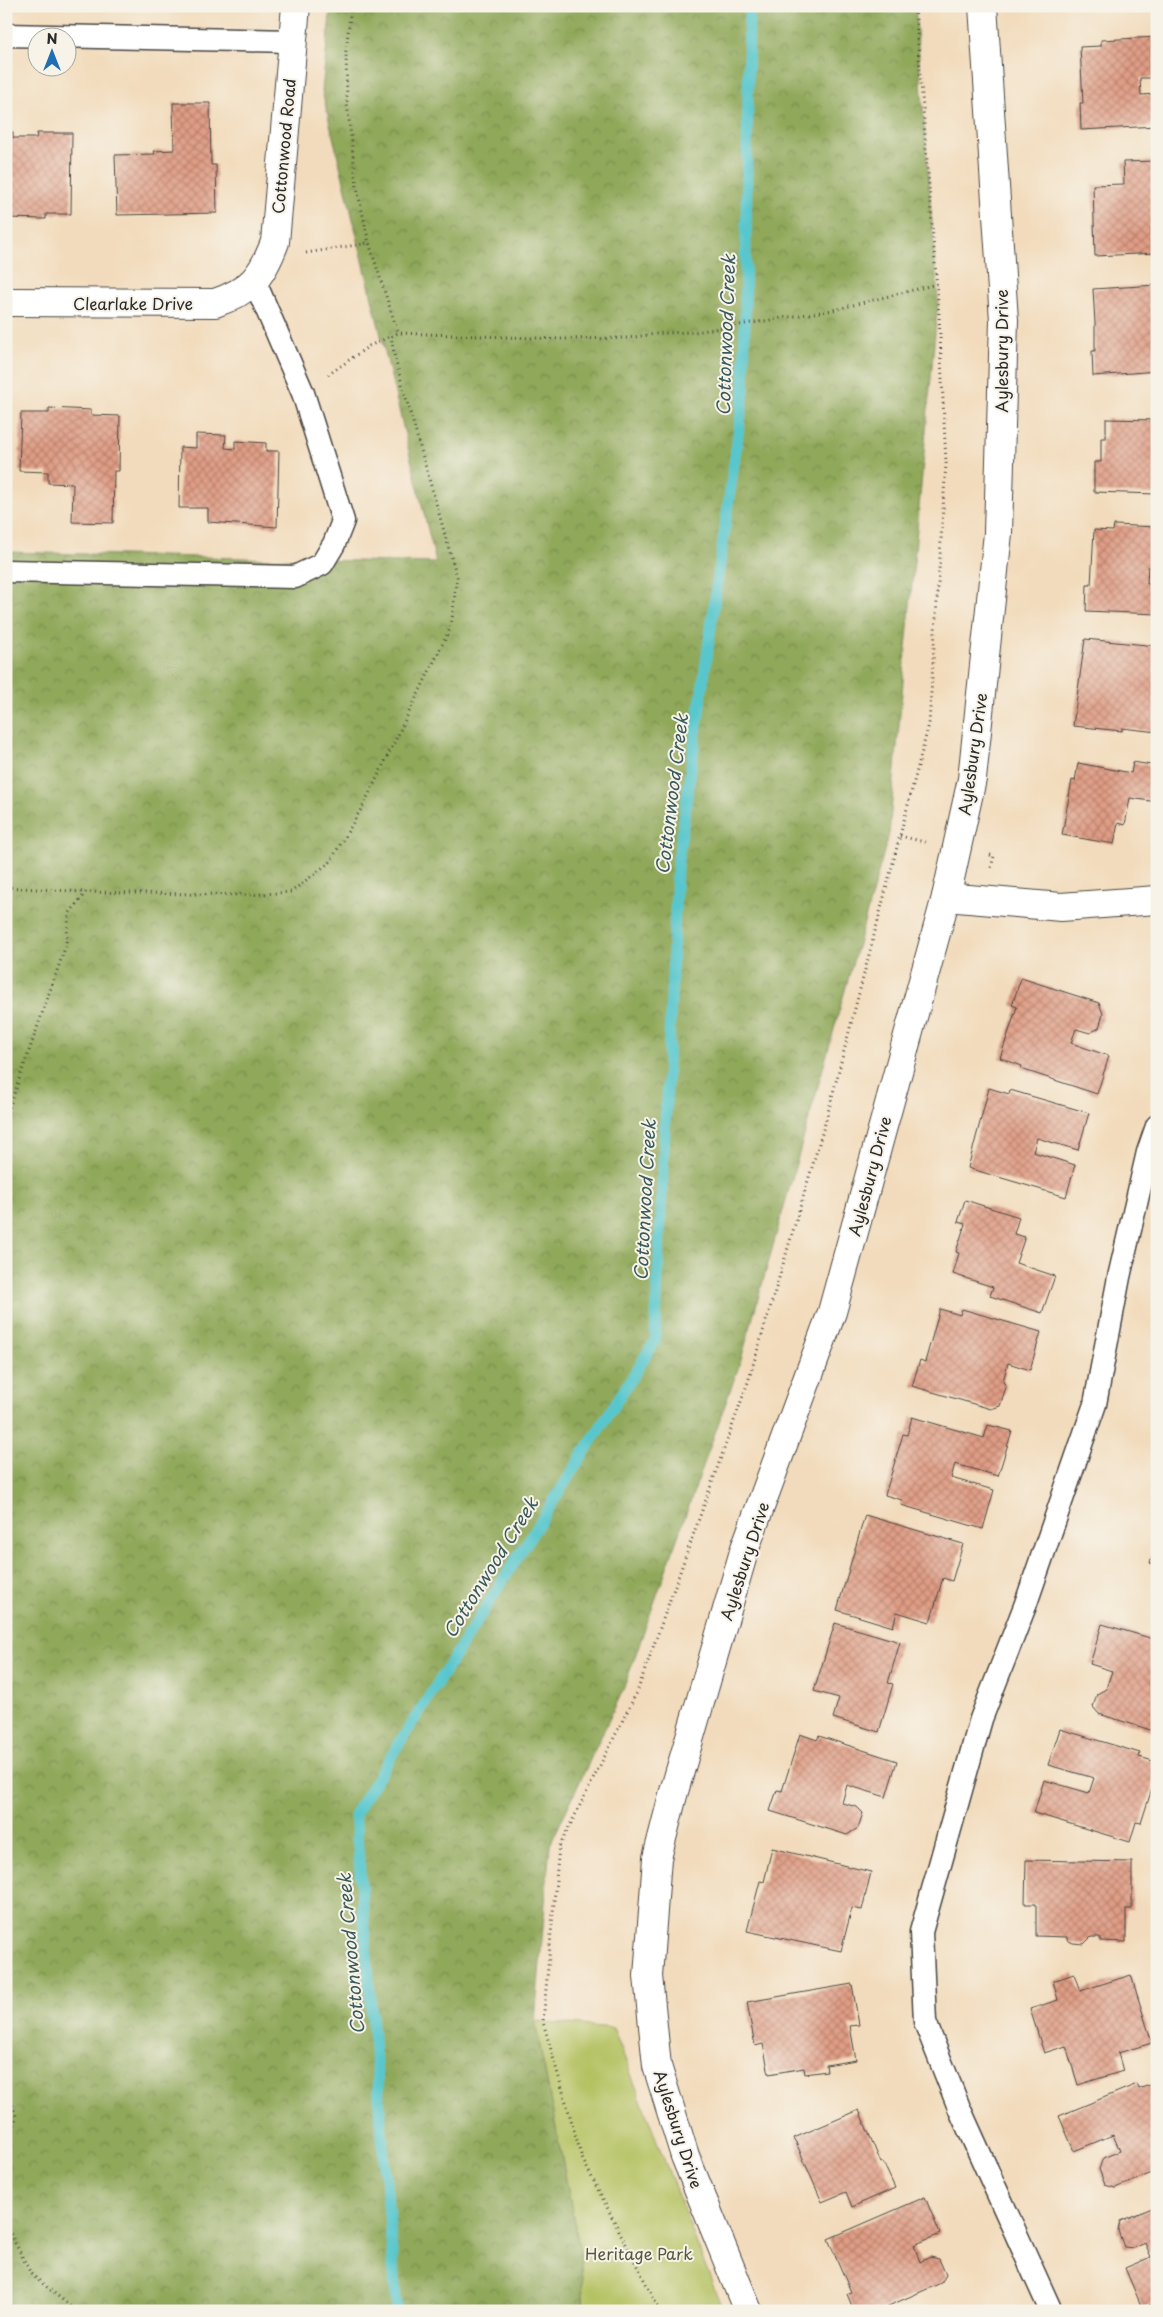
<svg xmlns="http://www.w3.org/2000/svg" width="1163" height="2317" font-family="'Playpen Sans',sans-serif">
  <defs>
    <pattern id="forest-crowns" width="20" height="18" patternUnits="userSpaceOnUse" patternTransform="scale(1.25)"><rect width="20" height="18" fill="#90a85a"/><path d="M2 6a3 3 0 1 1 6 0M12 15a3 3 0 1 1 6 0" fill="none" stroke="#76894b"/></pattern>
    <pattern id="building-cross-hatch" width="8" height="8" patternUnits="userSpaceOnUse" patternTransform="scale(1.25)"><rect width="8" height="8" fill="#e09d85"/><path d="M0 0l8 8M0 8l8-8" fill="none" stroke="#b6806d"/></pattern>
  </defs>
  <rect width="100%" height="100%" fill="#f7f3e8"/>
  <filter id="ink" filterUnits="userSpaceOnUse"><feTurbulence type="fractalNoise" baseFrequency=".02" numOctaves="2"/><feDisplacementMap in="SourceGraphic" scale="10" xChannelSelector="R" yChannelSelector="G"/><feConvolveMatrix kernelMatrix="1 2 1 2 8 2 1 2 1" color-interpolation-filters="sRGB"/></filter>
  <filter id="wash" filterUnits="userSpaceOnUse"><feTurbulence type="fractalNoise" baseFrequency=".0096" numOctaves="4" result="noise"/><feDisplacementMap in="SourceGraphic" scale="20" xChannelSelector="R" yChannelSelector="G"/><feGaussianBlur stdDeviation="1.12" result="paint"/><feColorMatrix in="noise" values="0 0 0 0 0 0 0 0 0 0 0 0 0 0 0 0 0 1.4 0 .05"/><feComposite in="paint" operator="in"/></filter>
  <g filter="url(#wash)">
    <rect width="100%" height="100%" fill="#f2dbbc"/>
    <!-- green -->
    <path fill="#b5c264" stroke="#707648" d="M535 2021 613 2028 723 2311H584L580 2252Z"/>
    <!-- forest -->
    <path fill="url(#forest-crowns)" stroke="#5e6a42" d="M331 6H915L938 301 889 834 740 1363 623 1690 550 1845 535 2021 580 2252 584 2311H6V552L436 563 322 91Z"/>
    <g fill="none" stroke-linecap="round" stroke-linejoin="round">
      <!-- stream -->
      <path stroke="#59c7cd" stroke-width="11" d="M397 2311 355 1813 655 1341 677 868 744 392 749 6"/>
    </g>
    <g id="blocks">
      <!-- building -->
      <path fill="url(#building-cross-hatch)" d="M1157 37V78H1140L1141 95 1157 94V126L1081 130 1080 103H1083L1080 47 1101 46V40Z
        M173 103H210L211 165H216L217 213 117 215 115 155 155 154 154 151 174 150Z
        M6 132H13V138H36L37 133H72L71 214H46V219L6 218Z
        M1157 161V253L1095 256 1093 185 1124 184 1123 162Z
        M1157 285V371L1093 376 1092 351H1095V323L1093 289Z
        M49 408 91 410V415L120 416 119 471H114L113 523 72 522 73 484 48 483V472L19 471 21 413H49Z
        M1106 419 1157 420 1156 494 1094 492V462H1101V438H1106Z
        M196 434 226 435 225 448 235 449V441L266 443V451H279L277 527 208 522V508H179L180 447 196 448Z
        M1114 525 1157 527V567H1148L1147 584H1157V614L1086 611 1087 585H1091L1094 530 1113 531Z
        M1085 639 1157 646V732L1122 728V731L1073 726Z
        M1133 762 1157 766V802L1130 798 1125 825 1118 823 1114 844 1062 835 1072 780 1075 781 1078 763 1131 773Z
        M1021 978 1099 1003 1103 1014 1099 1028 1090 1033 1076 1029 1071 1043 1109 1056 1097 1094 1021 1069 1022 1066 1000 1058 1017 1007 1012 1005Z
        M989 1088 1009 1094 1010 1090 1089 1113 1078 1150 1037 1138 1033 1152 1075 1165 1066 1197 968 1168Z
        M965 1200 1019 1217 1014 1234 1025 1237 1016 1263 1055 1276 1042 1313 990 1296 993 1287 953 1274 959 1253 956 1252 965 1224 958 1222Z
        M940 1309 960 1315 962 1309 1041 1332 1030 1370 1008 1363 1003 1381 1006 1387 1000 1406 991 1409 912 1386 920 1360 925 1362Z
        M912 1417 984 1438 988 1425 1012 1431 998 1476 955 1464 951 1478 994 1490 983 1529 901 1505 902 1500 885 1495 903 1434 907 1435Z
        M865 1515 963 1544 952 1581 943 1578 930 1622 897 1612 893 1627 837 1610Z
        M1156 1544H1157V1565L1150 1563Z
        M835 1623 900 1642 888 1683 893 1684 879 1732 833 1718 839 1698 814 1691Z
        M1102 1624 1157 1640V1732L1099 1714 1093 1707 1097 1694 1106 1689 1112 1671 1090 1664Z
        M1060 1729 1140 1753 1139 1757 1157 1762V1773L1141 1823 1136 1822 1130 1842 1034 1813 1044 1780 1089 1793 1094 1778 1048 1765Z
        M800 1734 817 1740 819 1736 897 1761 886 1797 847 1785 842 1803 857 1807 863 1813 858 1828 847 1835 770 1811 777 1790 782 1791Z
        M772 1848 871 1872 862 1910 852 1908 841 1951 747 1931 760 1881 764 1882Z
        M1026 1860 1132 1862V1909H1126V1942L1100 1941V1937H1091L1084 1944 1073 1943 1067 1940V1937L1036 1936V1904H1025Z
        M1074 1974 1080 1991 1131 1975 1152 2043 1118 2053 1123 2071 1078 2085 1066 2046 1044 2053 1030 2009 1058 2000 1053 1981Z
        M852 1984 859 2025 850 2026 856 2060 826 2065 827 2071 805 2074 804 2068 769 2074 763 2044 755 2046 747 2002Z
        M1157 2082V2171L1115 2188 1105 2185 1099 2169 1103 2158 1120 2151 1113 2135 1074 2151 1059 2116 1137 2084 1139 2089Z
        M859 2110 881 2163 883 2162 895 2188 852 2207 846 2192 822 2202 794 2138Z
        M925 2197 940 2234 914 2245 920 2262 930 2257 939 2259 946 2275 941 2283 877 2311H854L847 2294 851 2292 828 2239Z
        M1157 2206V2302L1142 2308 1125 2268 1151 2257 1145 2243 1134 2248 1124 2247 1118 2231 1120 2221Z"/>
    </g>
  </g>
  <g filter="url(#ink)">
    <use href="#blocks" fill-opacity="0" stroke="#494541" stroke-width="1"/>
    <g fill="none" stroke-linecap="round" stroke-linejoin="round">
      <!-- lane casing -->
      <g stroke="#494541" stroke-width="25">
        <path id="lane" d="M6 35 291 41
          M6 571 295 577 322 564 334 544 343 521 303 393 255 282
          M1051 2311 960 2110 925 2022 921 1932 981 1719 1025 1606 1095 1404 1119 1277 1148 1152 1157 1126"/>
      </g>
      <!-- street casing -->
      <g stroke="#494541" stroke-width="30">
        <path id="street" d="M6 302 215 303C250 291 262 277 275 242L296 6
          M946 897 1061 907 1157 900"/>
      </g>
      <!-- secondary casing -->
      <g stroke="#494541" stroke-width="30">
        <path id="secondary" d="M748 2311 685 2156 657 2066 648 1976 657 1858 673 1795 745 1548 832 1312 946 897 972 779 998 533 1004 320 983 6"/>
      </g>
      <!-- path -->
      <path stroke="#494541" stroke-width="3" stroke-dasharray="1 4" stroke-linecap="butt" d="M351 6 346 51 347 103 357 188 369 243 398 333
        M306 253 369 243
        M328 375 369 346 398 333 562 339 627 338 663 333 695 332 833 310 937 284
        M900 836 925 842
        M990 855 994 856 991 868
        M6 887 85 892
        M6 1117 66 945 69 914 86 892 248 895 291 892 330 862 364 804 451 627 457 577 395 359 391 336
        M6 2086 16 2116 6 2168
        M6 2225 31 2274 76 2311
        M660 2311 582 2158 543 2022 559 1847 637 1692 748 1382 826 1120 929 724 946 463 939 315 915 6"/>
      <!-- lane -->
      <use href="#lane" stroke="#fff" stroke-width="22"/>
      <!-- street -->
      <use href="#street" stroke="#fff" stroke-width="28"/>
      <!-- secondary -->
      <use href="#secondary" stroke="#fff" stroke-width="28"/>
    </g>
  </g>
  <g text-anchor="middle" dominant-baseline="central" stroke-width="4" stroke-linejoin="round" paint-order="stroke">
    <!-- street labels -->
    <g font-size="16" fill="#2b2b2b" stroke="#f7f3e8">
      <text transform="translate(283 146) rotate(-85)">Cottonwood Road</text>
      <text x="133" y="303">Clearlake Drive</text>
      <text transform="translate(1001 351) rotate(-90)">Aylesbury Drive</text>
      <text transform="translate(972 754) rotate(-82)">Aylesbury Drive</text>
      <text transform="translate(869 1176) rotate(-75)">Aylesbury Drive</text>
      <text transform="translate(744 1561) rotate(-72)">Aylesbury Drive</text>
      <text transform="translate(679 2129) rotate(72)">Aylesbury Drive</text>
    </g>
    <!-- park labels -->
    <g font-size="16" fill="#54583c" stroke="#f7f3e8">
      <text x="639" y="2253">Heritage Park</text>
    </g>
    <!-- water labels -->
    <g font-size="18" font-style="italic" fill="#395a5c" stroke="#f7f3e8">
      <text transform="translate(725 335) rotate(-88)">Cottonwood Creek</text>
      <text transform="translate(671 794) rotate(-83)">Cottonwood Creek</text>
      <text transform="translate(644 1200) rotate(-87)">Cottonwood Creek</text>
      <text transform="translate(490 1567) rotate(-58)">Cottonwood Creek</text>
      <text transform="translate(350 1954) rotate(-95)">Cottonwood Creek</text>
    </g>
  </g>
  <!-- margin -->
  <rect width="1163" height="2317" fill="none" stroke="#f7f3e8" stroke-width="25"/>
  <!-- north arrow -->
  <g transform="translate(52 52)"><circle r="24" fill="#f7f3e8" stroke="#a5a39c"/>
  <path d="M0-4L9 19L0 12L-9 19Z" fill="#1f6fb2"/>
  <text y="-8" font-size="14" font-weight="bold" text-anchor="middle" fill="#2b2b2b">N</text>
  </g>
</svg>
